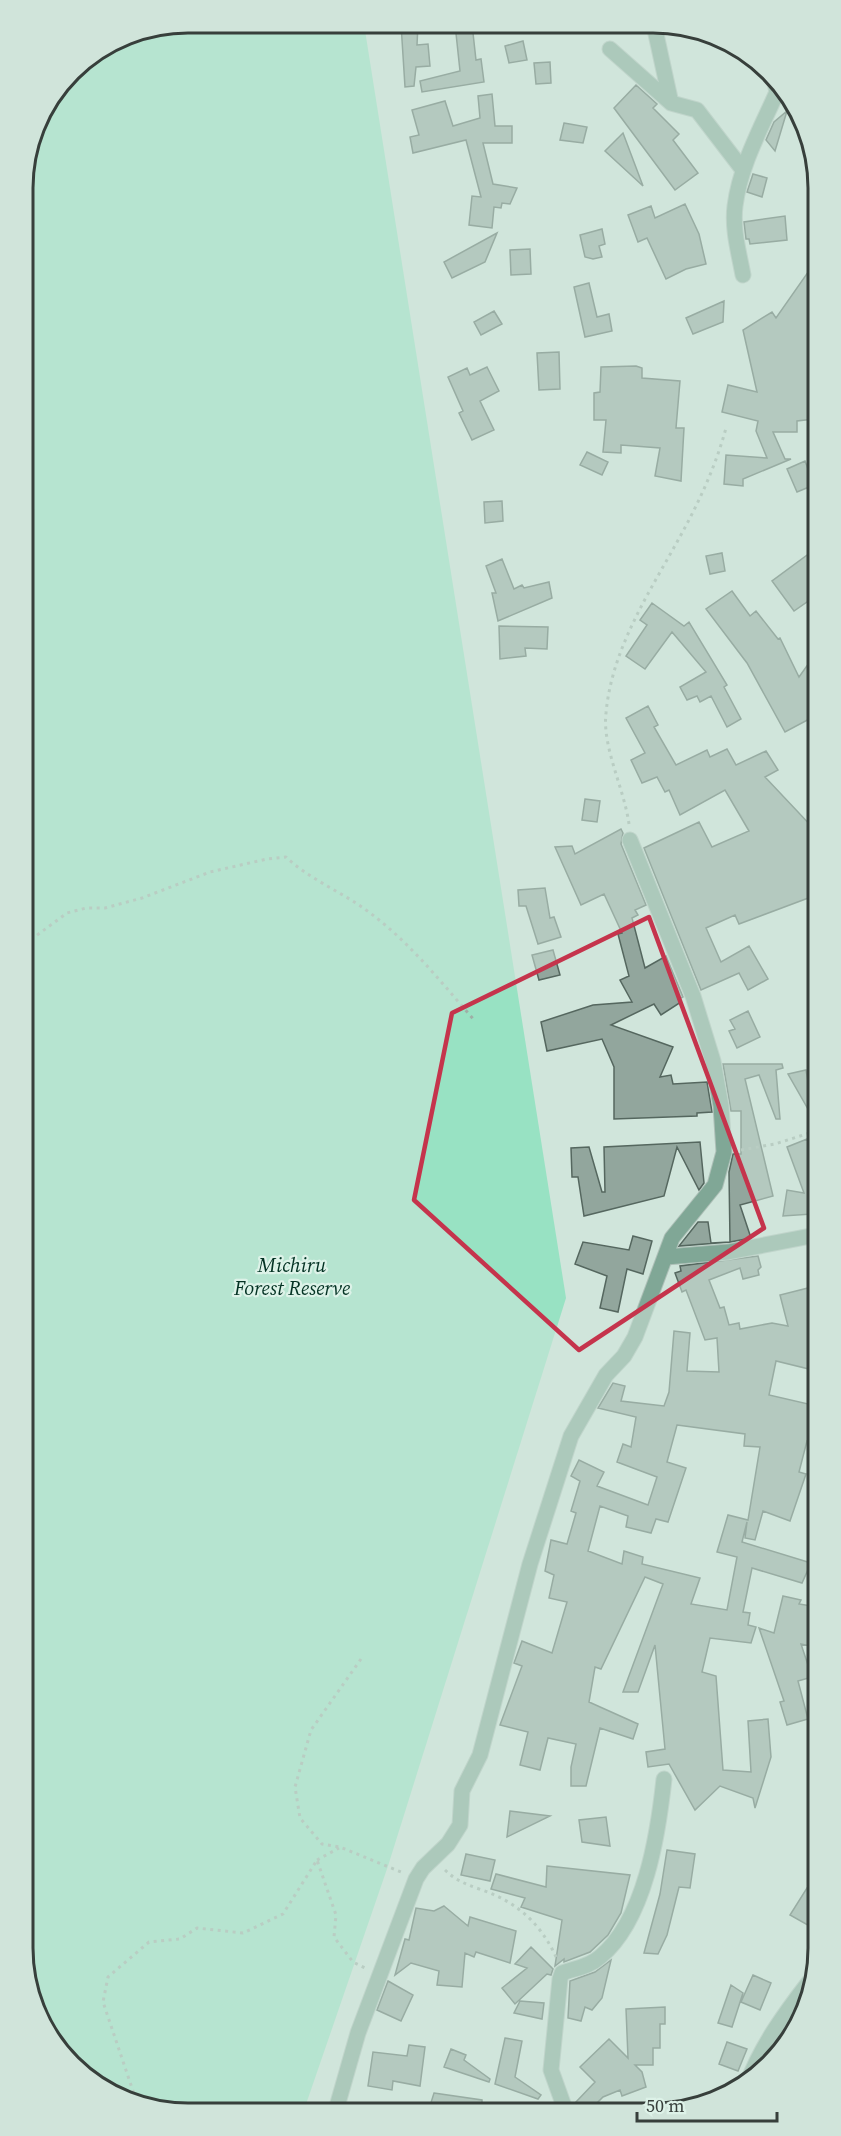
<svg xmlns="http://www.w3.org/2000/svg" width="841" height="2136" font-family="'Source Serif 4',serif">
  <rect width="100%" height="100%" fill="#d0e5db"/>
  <!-- green -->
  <path fill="#98e2c3" d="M188 23 364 24 566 1298 388 1866 304 2110H156L71 2065 28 1991 23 177 39 115 79 64 125 35Z"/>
  <!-- building -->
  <path fill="#92a69d" stroke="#55675f" stroke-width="1.5" fill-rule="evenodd" d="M401 24H418L417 45 428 44 430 66 416 67 414 86 405 87Z
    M455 24H472L476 60 481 59 484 82 422 92 420 81 460 71Z
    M523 41 527 60 509 63 505 46Z
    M550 62 551 83 536 84 534 63Z
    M636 85 657 104 653 108 679 134 673 140 698 173 675 190 614 108Z
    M492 94 495 126H512V143H483L493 184 517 188 510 204 502 203 501 208 494 207 492 228 469 225 472 196 481 197 466 140 413 153 410 137 419 135 412 110 445 101 453 126 480 118 478 96Z
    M787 111 775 151 766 140 774 122Z
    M564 123 587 127 583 143 560 140Z
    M623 133 643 186 605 151Z
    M753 174 767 178 762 197 747 192Z
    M685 204 699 234 706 264 686 269 666 279 647 238 638 242 628 215 651 206 655 218Z
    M785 216 787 240 750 244 749 239H746L744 222Z
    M602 229 605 244 599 246 602 257 593 259 585 257 580 235Z
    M497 233 485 262 452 278 444 262Z
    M530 249 531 274 511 275 510 250Z
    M813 265 814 419 797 421V432H773L785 459H791L743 479V486L724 484 726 455 767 458 756 431 758 421 722 412 728 385 757 392 743 330 772 312 776 318Z
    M589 283 597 317 609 314 612 331 585 337 574 287Z
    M724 301 723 322 693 334 686 318Z
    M494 311 502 324 481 335 474 322Z
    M559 352 560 389 539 390 537 353Z
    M636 366 642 368V378L680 381 676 428H684L681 481 655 476 660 448 621 445V453L603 452 606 420H594V393L600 392 601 367Z
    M487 367 499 391 480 401 494 430 472 440 459 413 463 411 448 377 467 368 470 375Z
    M587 452 608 462 602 475 580 465Z
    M805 461 814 485 797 492 787 469Z
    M502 501 503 521 485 523 484 502Z
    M814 550V597L794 611 772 581Z
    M722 553 725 571 710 574 706 556Z
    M502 559 514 589 522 585 524 588 549 582 552 598 498 621 492 593H496L486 566Z
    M732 591 750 616 756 611 778 639 780 638 799 677 814 656 815 716 785 732 747 663 706 609Z
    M652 603 684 626 689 622 727 685 724 687 741 719 727 727 711 696 700 702 697 696 687 700 680 687 706 672 672 632 645 669 626 656 647 625 640 620Z
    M499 626 548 627 547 649 525 648 526 656 500 659Z
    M648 706 658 725 654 727 676 765 707 750 710 757 727 749 736 765 766 751 778 770 765 777 815 830V890L809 892 811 897 739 924 735 915 706 928 721 962 749 946 768 979 748 990 739 973 701 990 644 848 699 822 712 847 749 831 725 790 680 815 669 790 665 792 657 777 642 783 631 760 645 753 626 718Z
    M585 799 600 801 597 822 582 820Z
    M621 829 623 833 621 844 646 905 635 910 638 915 632 918 645 968 666 956 683 997 679 999 681 1002 661 1015 654 1004 611 1025 673 1047 660 1077 671 1075 673 1084 707 1082 712 1112 697 1113V1116L614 1119V1067L602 1039 547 1051 541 1022 593 1005 632 1002 620 980 629 976 618 934 622 933 604 894 581 905 555 847 572 846 575 854Z
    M545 888 550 918 554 917 561 937 538 944 526 906H519L518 890Z
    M553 950 560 975 539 980 532 955Z
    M748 1011 760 1037 737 1048 729 1031 735 1029 730 1020Z
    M723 1064H782L783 1068 776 1070 780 1119H776L759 1075 745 1079 773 1196 740 1205 751 1238 730 1242 729 1172 733 1154H741V1111H731Z
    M806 1070 814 1115 812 1116 788 1074Z
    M807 1139 816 1162 815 1220 812 1214 783 1216 787 1190 804 1193 787 1147Z
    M700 1142 704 1183 699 1190 677 1147 664 1196 584 1216 578 1177H572L571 1148 589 1147 602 1192H605L604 1147Z
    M698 1222H708L711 1243 730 1242 679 1246Z
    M633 1236 652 1241 643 1274 627 1269 618 1312 600 1308 607 1276 575 1264 583 1242 629 1250Z
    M758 1256 761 1267 758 1270 759 1275 743 1279 740 1268 709 1280 720 1308 724 1307 729 1325 739 1323 740 1329 772 1323 788 1326 780 1295 808 1288 816 1325V1357L813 1370 776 1361 769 1395 817 1406V1445L807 1441 799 1472 806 1474 790 1521 763 1511 755 1540 745 1538 747 1522 742 1542 811 1563 802 1583 752 1568 743 1612 750 1613 748 1625 756 1627 751 1643 710 1638 702 1672 716 1676 723 1770 751 1772 748 1721 768 1719 771 1757 755 1808 753 1798 720 1786 695 1810 669 1764 648 1767 646 1752 665 1749 655 1645 638 1692H623L663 1584 645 1577 601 1669 595 1667 589 1702 638 1724 633 1739 600 1728 586 1786H571V1767L576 1744 548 1738 540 1770 520 1765 528 1732 500 1725 522 1666 514 1663 522 1641 552 1653 567 1602 549 1598 554 1575 545 1571 551 1540 567 1544 576 1513 571 1511 580 1481 571 1476 579 1460 604 1472 597 1486 648 1505 657 1477 617 1462 623 1444 631 1447 636 1417 598 1408 613 1383 625 1386 621 1401 664 1406 669 1392 674 1331 690 1333 687 1371 719 1372 717 1338 705 1340 686 1290 682 1292 675 1273 681 1271 680 1266ZM677 1425 745 1434 744 1446 760 1447 748 1520 728 1515 717 1552 737 1557 727 1610 691 1604 700 1578 642 1564 643 1557 624 1551 622 1564 588 1551 600 1506 628 1516 626 1527 651 1533 656 1519 668 1522 686 1468 667 1462Z
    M783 1596 801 1600 799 1604 817 1607 815 1647 801 1644 812 1677 798 1681 808 1719 787 1725 780 1702 784 1701 759 1628 774 1633Z
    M510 1811 550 1816 507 1837Z
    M606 1817 610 1846 582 1842 579 1820Z
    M667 1850 695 1854 690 1888 679 1887 667 1935 658 1954 644 1953 660 1894Z
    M466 1854 495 1860 490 1881 461 1875Z
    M547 1866 630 1875 621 1913 608 1935 590 1952 564 1962V1959L555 1966 562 1920 521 1907 525 1898 491 1889 496 1874 546 1887Z
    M807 1888 818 1894V1919L813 1928 790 1915Z
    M444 1906 468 1926 470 1917 516 1931 510 1963 476 1952 474 1957 465 1953 462 1987 437 1985 439 1971 411 1963 395 1975 405 1939 409 1940 416 1908 434 1911Z
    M531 1947 553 1969 551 1975 547 1974 515 2004 502 1988 527 1968 515 1964Z
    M611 1960 602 1998 592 2010 585 2007 581 2021 568 2018 570 1981 595 1972Z
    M753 1975 771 1983 760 2010 741 2002Z
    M388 1981 413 1995 401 2021 377 2010Z
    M731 1985 743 1993 732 2027 718 2023Z
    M520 2001 544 2003 542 2019 514 2013Z
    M665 2007V2024H660V2048H653V2065H635L642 2072 646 2087 622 2096 620 2090 603 2097 592 2108H574V2104L595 2082 580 2067 609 2039 628 2058 626 2009Z
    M505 2038 522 2041 515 2077 541 2095 538 2099 495 2084Z
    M727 2042 747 2049 738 2071 719 2064Z
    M409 2045 425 2047 420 2086 393 2081 392 2090 368 2086 373 2052 407 2056Z
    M451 2049 466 2055 464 2060 490 2079 489 2082 444 2067Z
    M434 2093 482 2100V2109H429Z"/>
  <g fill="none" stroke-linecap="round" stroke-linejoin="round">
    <!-- minor casing -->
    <g stroke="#aec0b8" stroke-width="17">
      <path id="minor" d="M654 25 671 103
        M610 49 671 103 697 110 743 170
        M743 275C739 253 732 229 735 206 740 166 761 128 777 92L775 83
        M666 1257 728 1252 816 1235
        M747 2084C761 2046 785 2013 809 1982
        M565 2109 551 2070 560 1979 562 1973C575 1968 589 1967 600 1957 645 1920 658 1835 664 1779
        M336 2110 358 2033 416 1879 423 1868 448 1844 460 1825 462 1791 480 1755 530 1564 571 1436 606 1375 624 1356 635 1337 672 1238 715 1185 724 1152 721 1106 713 1061 693 996 630 840"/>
    </g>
    <!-- path -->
    <path stroke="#9eafa6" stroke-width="3" stroke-dasharray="3 4.5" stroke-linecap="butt" d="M629 824C624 788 602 747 606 713 612 647 651 590 682 533 700 500 716 465 726 428
      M25 944 67 913 86 908H105L142 898 210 872 267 859 286 857C309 879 340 891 366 910 409 941 440 981 475 1021
      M741 1150 775 1144 816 1131
      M361 1659 311 1730 295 1787 300 1818 322 1844 340 1847 401 1872
      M317 1860 339 1848
      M445 1870C456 1881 468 1885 482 1890 517 1902 541 1924 556 1957
      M136 2100 103 2002 108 1977 149 1942 180 1939 197 1928 243 1933 283 1914 317 1860 336 1915 334 1937 353 1962 365 1968"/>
    <!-- minor -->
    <use href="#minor" stroke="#80a796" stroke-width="15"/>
  </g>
  <!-- marked area -->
  <path d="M0 0H841V2136H0ZM649 917 764 1228 579 1350 414 1200 452 1013Z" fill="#d0e5db" fill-opacity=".55" fill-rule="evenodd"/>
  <path fill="none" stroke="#c5344c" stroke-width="4.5" stroke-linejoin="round" d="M649 917 764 1228 579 1350 414 1200 452 1013Z"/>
  <g text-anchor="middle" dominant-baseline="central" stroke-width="4.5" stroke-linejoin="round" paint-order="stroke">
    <!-- park labels -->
    <g font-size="20" font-style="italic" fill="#033223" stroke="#ddf2e8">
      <text x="292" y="1265">Michiru<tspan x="292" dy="23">Forest Reserve</tspan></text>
    </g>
  </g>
  <!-- crop -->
  <path d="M0 0H841V2136H0ZM188 33H653A155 155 0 0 1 808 188V1948A155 155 0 0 1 653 2103H188A155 155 0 0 1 33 1948V188A155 155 0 0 1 188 33Z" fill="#d0e4da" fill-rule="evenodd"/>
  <path fill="none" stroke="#373f3b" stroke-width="3" d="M188 33H653A155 155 0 0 1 808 188V1948A155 155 0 0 1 653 2103H188A155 155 0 0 1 33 1948V188A155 155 0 0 1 188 33Z"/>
  <!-- scale -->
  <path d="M637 2112v9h140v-9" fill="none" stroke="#373f3b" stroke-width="3"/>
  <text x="646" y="2112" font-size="18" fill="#373f3b" stroke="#ddf2e8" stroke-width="4.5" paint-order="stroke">50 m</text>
</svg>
